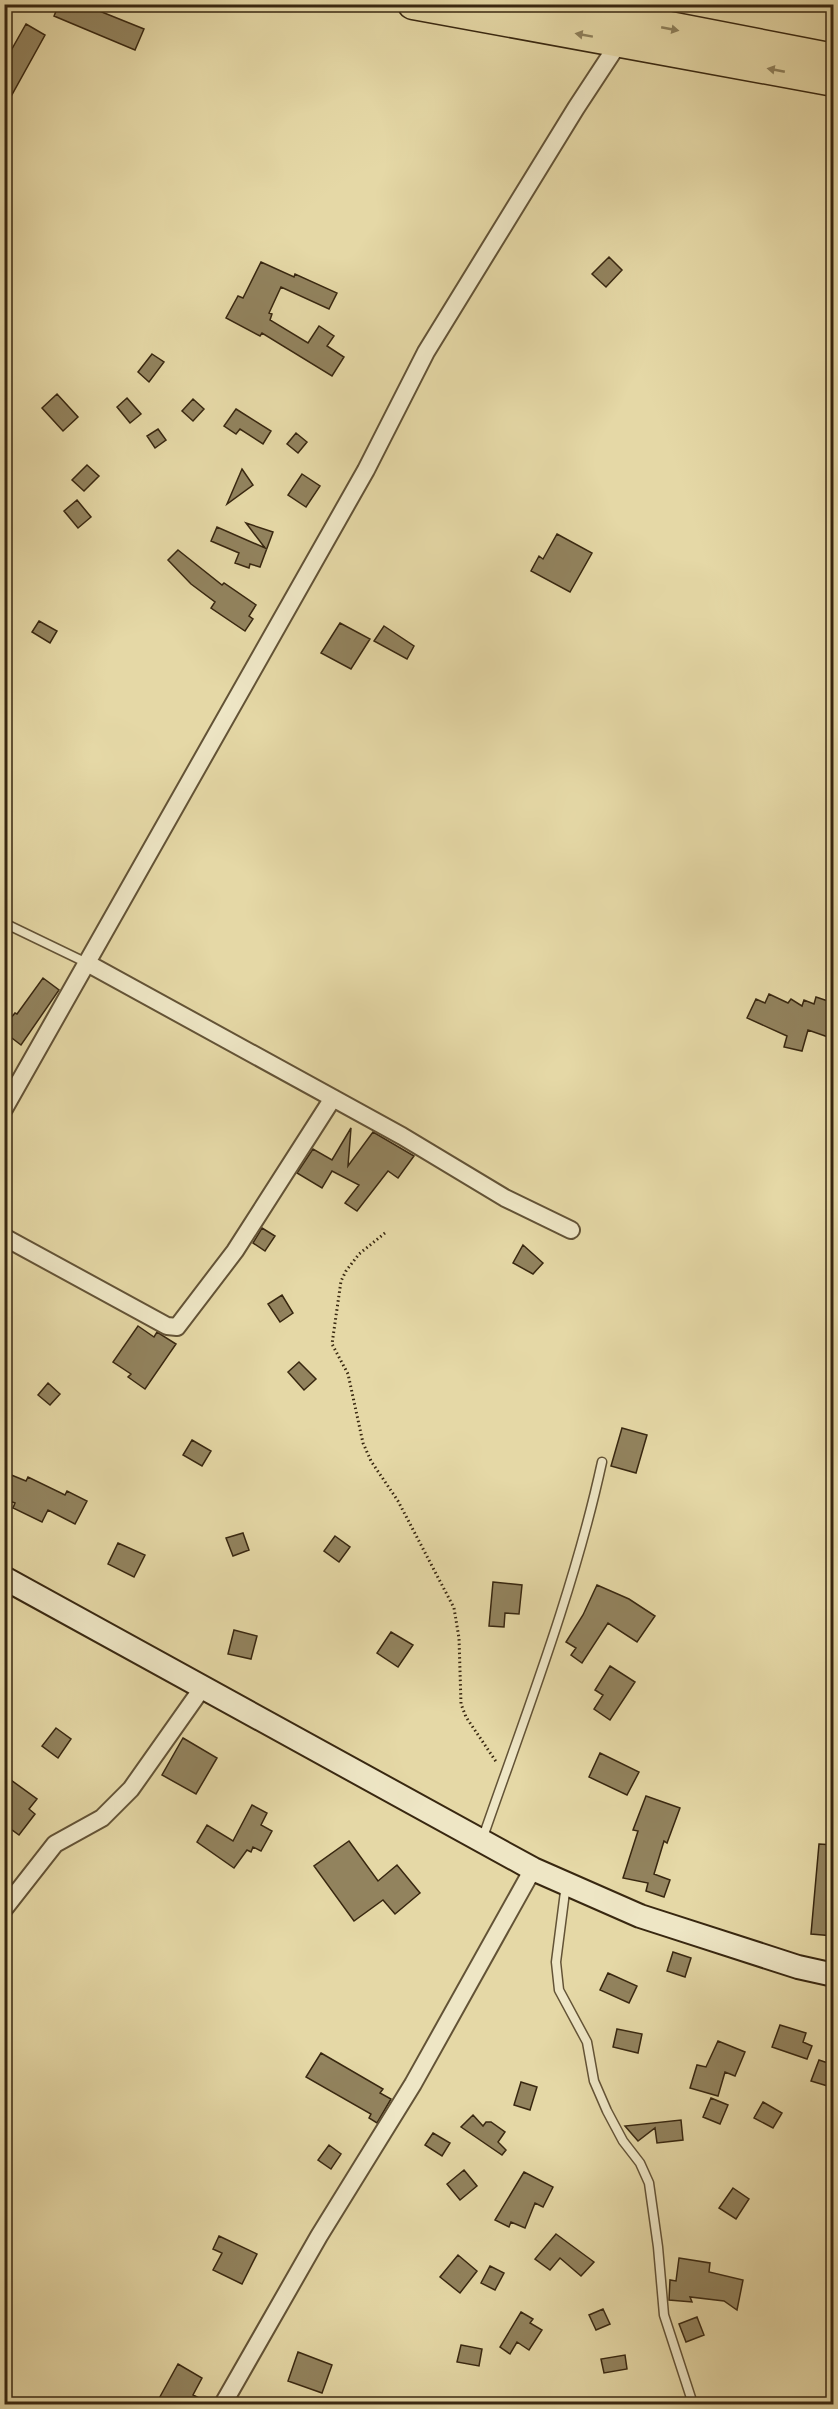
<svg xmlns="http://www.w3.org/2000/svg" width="838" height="2409" font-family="'Old Standard TT',serif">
  <rect width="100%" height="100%" fill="#e5d8a6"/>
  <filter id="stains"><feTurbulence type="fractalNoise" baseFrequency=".00333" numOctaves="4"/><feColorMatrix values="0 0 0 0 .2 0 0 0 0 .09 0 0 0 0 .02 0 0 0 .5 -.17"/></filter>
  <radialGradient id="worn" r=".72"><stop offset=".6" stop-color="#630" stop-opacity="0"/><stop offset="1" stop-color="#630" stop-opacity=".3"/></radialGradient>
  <!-- building -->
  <path fill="#92835e" stroke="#382710" stroke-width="1.5" d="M59 4H82L144 29 135 50 54 16Z
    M26 24 45 35 4 109V63Z
    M609 257 622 270 606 287 592 274Z
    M261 262 294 277 295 274 337 293 329 309 281 287 269 313 272 314 270 320 308 343 319 326 334 336 327 346 344 357 332 376 262 333 260 336 226 318 238 296 243 298Z
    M152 354 164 362 149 382 138 372Z
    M57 394 78 417 63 431 42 408Z
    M127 398 141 414 130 423 117 407Z
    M193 399 204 409 193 421 182 411Z
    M236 409 271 431 263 444 240 429 236 434 224 426Z
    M158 429 166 440 155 448 147 436Z
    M296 433 307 442 298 453 287 444Z
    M87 465 99 476 84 491 72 480Z
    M242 469 253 485 227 504Z
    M302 474 320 486 306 507 288 495Z
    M77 500 91 517 78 528 64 511Z
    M246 523 273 532 260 567 250 564 249 568 235 563 239 553 211 541 217 527 265 548Z
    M557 534 592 553 570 592 531 571 539 556 543 559Z
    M178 550 222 585 224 583 256 605 249 616 253 619 245 631 211 608 215 602 191 584 168 560Z
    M39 621 57 631 50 643 32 632Z
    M340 623 370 639 351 669 321 653Z
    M384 626 414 646 407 659 374 641Z
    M43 978 59 990 21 1045 4 1032V1026L15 1013 17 1014Z
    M769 994 788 1003 791 999 802 1006 804 1000 814 1004 816 997 834 1003V1019L828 1037 808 1030 802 1051 784 1047 787 1036 747 1018 756 999 765 1003Z
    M351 1128 348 1166 373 1132 414 1156 398 1178 388 1171 357 1211 345 1203 359 1185 332 1171 322 1188 297 1173 313 1149 332 1160Z
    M262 1228 275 1236 265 1251 253 1243Z
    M523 1245 543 1263 533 1274 513 1263Z
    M282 1295 293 1313 280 1322 268 1304Z
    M138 1326 154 1337 157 1332 176 1344 145 1389 128 1377 131 1374 113 1362Z
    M299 1362 316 1379 304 1390 288 1372Z
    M48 1383 60 1394 50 1405 38 1395Z
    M622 1428 647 1435 636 1473 611 1466Z
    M192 1440 211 1451 202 1466 183 1455Z
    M4 1472 26 1481 28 1477 65 1495 67 1491 87 1501 75 1524 48 1510 42 1522 13 1508 15 1503 4 1499Z
    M243 1533 249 1550 233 1556 226 1538Z
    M335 1536 350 1547 339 1562 324 1551Z
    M118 1543 145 1555 134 1577 108 1564Z
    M493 1582 522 1585 519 1614 505 1613 504 1627 489 1626Z
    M597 1585 629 1599 655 1616 637 1642 608 1623 582 1663 571 1655 576 1648 566 1642 583 1615Z
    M234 1630 257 1636 251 1659 228 1654Z
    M391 1632 413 1645 398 1667 377 1653Z
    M610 1666 635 1682 610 1720 594 1709 603 1695 595 1690Z
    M56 1728 71 1739 58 1758 42 1746Z
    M183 1738 217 1758 196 1794 162 1775Z
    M600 1753 639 1772 627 1795 589 1777Z
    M4 1775 37 1799 29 1809 35 1814 19 1835 4 1824Z
    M646 1796 680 1808 667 1843 664 1841 654 1874 670 1880 664 1897 646 1891 648 1883 623 1878 638 1831 633 1830Z
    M252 1805 267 1813 261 1825 272 1831 261 1851 253 1847 251 1852 247 1850 234 1868 197 1842 207 1825 233 1841Z
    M349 1841 378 1881 397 1865 420 1893 395 1914 383 1900 354 1921 314 1866Z
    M819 1844 834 1845V1936L811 1934Z
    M673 1952 691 1958 685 1977 667 1971Z
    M608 1973 637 1986 629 2003 600 1990Z
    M780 2025 806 2033 803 2042 812 2046 807 2059 772 2047Z
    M617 2029 642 2034 638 2053 613 2047Z
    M718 2041 745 2052 735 2076 725 2072 718 2096 690 2088 697 2065 706 2067Z
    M321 2053 383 2089 380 2093 391 2099 377 2123 369 2118 371 2114 306 2077Z
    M819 2060 834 2065V2088L811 2081Z
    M521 2082 537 2087 530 2110 514 2105Z
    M711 2098 728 2105 720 2124 703 2117Z
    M763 2102 782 2113 773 2128 754 2118Z
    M473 2115 483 2126 486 2122H491L505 2132 498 2142 506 2150 502 2155 461 2127Z
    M681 2120 683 2140 657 2143 655 2128 638 2141 625 2126Z
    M433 2133 450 2143 442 2156 425 2145Z
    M329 2145 341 2154 331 2169 318 2160Z
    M464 2170 477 2186 460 2200 447 2184Z
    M524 2172 553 2187 543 2207 535 2203 525 2228 511 2222 509 2227 495 2220Z
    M733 2188 749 2199 736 2219 719 2208Z
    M556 2234 594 2262 581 2276 560 2258 550 2270 535 2259Z
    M219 2236 257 2254 242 2284 213 2270 222 2253 213 2249Z
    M458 2255 477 2271 460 2293 440 2277Z
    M679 2258 710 2263 709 2272 743 2280 737 2310 724 2301 690 2297 692 2302 669 2300 670 2280 676 2281Z
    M490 2266 504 2273 495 2290 481 2283Z
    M603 2309 610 2324 596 2330 589 2315Z
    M521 2312 533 2319 530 2323 542 2330 529 2350 517 2342 510 2354 500 2347Z
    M697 2317 704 2335 686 2342 679 2324Z
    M461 2345 482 2349 479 2366 457 2362Z
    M298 2352 332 2365 322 2393 288 2381Z
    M625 2355 627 2369 604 2373 601 2359Z
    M178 2364 202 2378 193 2395 211 2404H156Z"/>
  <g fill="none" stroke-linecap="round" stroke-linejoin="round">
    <!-- lane casing -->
    <g stroke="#635336" stroke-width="11">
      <path id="lane" d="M4 923 87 963
        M482 1840C525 1716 574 1591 602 1462
        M566 1884 556 1962 559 1990 587 2042 594 2081 607 2111 623 2141 640 2163 649 2183 658 2247 664 2315 693 2404"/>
    </g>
    <!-- street casing -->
    <g stroke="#635336" stroke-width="20">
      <path id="street" d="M87 963 402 1136 505 1198 571 1230
        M4 1109 366 470 426 352 576 108 620 41
        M4 1237 167 1326 177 1327 235 1251 333 1098
        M4 1909 55 1844 102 1818 131 1789 203 1687
        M223 2404 319 2236 413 2084 533 1869"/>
    </g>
    <!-- secondary casing -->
    <g stroke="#382710" stroke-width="26">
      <path id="secondary" d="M4 1578 533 1869 640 1916 798 1967 834 1975"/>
    </g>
    <!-- highway casing -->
    <g stroke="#382710" stroke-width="33">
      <path id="highway" d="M413 4 834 81
        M551 4 834 59"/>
    </g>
    <!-- path -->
    <path stroke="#382710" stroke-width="3" stroke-dasharray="1.5 3" stroke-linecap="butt" d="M385 1233 359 1254 346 1271 341 1281 332 1344 348 1374 363 1443 371 1461 398 1501 454 1608 459 1638 461 1704 466 1717 497 1763"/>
    <!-- lane -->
    <use href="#lane" stroke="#eee6c5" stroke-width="8"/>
    <!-- street -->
    <use href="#street" stroke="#eee6c5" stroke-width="16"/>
    <!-- secondary -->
    <use href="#secondary" stroke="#eee6c5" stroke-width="22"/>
    <!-- highway -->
    <use href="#highway" stroke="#e5d8a6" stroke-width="30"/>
  </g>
  <!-- one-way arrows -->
  <defs><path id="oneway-solid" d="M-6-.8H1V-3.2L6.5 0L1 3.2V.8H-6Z" transform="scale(1.5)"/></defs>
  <g fill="#8e805b">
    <use href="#oneway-solid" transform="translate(670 29) rotate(11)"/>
    <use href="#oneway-solid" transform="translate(584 35) rotate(-170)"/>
    <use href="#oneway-solid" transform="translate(776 70) rotate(-169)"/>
  </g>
  <!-- margin -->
  <rect width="838" height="2409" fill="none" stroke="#e5d8a6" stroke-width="24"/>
  <rect x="6" y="6" width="826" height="2397" fill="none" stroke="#382710" stroke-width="3"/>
  <rect x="12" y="12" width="814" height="2385" fill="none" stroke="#382710" stroke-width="1.5"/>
  <rect width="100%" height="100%" filter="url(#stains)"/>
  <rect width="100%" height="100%" fill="url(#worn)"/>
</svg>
